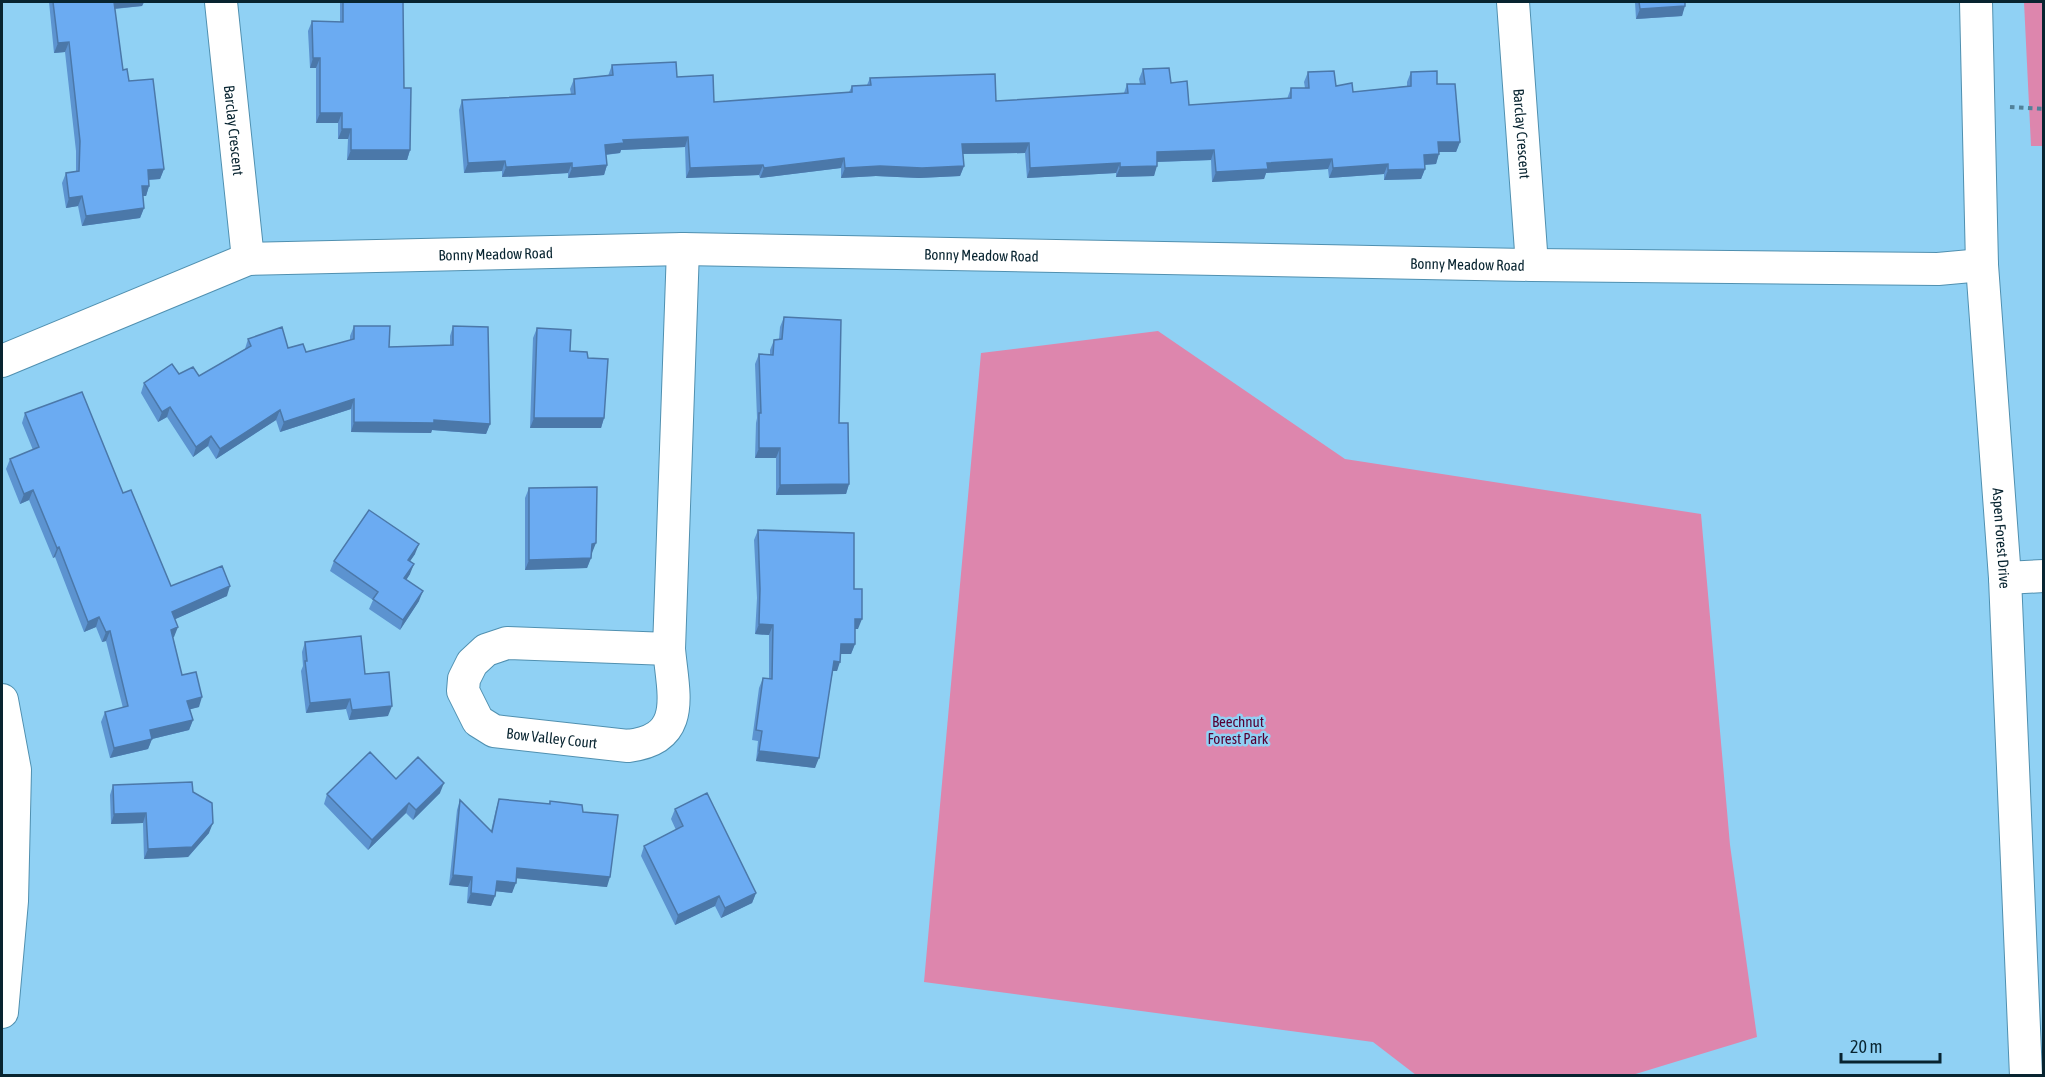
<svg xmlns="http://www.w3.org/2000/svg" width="2045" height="1077" font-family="'Asap Condensed',sans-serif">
  <rect width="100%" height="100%" fill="#90d1f4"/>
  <!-- green -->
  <path fill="#dd86ad" d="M2024 2H2043V146H2031Z
    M1158 331 1345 459 1701 514 1730 845 1757 1037 1629 1076 1416 1075 1373 1042 924 982 981 353Z"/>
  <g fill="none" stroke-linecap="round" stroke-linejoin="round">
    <!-- street casing -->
    <g stroke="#5090b0" stroke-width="34">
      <g id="street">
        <path id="s1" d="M221 2 248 259"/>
        <path id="s2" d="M1513 2 1532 265"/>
        <path id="s3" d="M1976 2 1982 265 2005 578 2026 1076"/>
        <path id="s4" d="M2 361 248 259 683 249 1532 265 1938 269 1982 265"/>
        <path d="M2005 578 2044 576"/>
        <path id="s5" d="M669 649 507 643 486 650 472 663 464 679 463 691 478 721 494 731 628 746C688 739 673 694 669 649L683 249"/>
        <path d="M2 700 15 770 12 901 2 1012"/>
      </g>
    </g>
    <!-- path -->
    <path stroke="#518199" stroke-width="4" stroke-dasharray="4.5 4.5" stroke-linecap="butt" d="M2010 107 2044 109"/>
    <!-- street -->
    <use href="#street" stroke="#fff" stroke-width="32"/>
  </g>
  <!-- wall -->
  <path fill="#5c93d0" d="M49 2H144L142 6 115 9 123 70 129 81 164 169 160 179 148 180 149 186 146 196H143L144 208 140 218 82 226 78 206 66 208 62 183 66 173 76 171V151L65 52 54 53Z
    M340 2H403L404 88 410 150 407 160H347L348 139H338V123H316V68H310L308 31 312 21 340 22Z
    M1635 2H1687H1685L1682 16 1636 19Z
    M612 65 677 77 714 102 849 92 852 86 867 85 870 78 996 101 1124 93 1127 84H1140L1139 79 1143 69 1171 83 1189 105 1287 99 1291 88H1305L1304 82 1308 72 1336 86 1353 92 1407 86V82L1411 72 1437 84 1460 142 1456 152H1439L1436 164 1425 165V169L1421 179 1384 180V174L1329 178 1328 169 1266 173 1264 179 1212 182 1211 160 1157 162 1154 176 1116 177V173L1027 178 1025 153 963 154 964 166 960 176 919 178 876 176 841 178V168L760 178 759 175 686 178 685 147 621 150 620 153 606 155 607 165 604 175 568 178V173L502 177V171L464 173 459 110 462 100 571 94 570 89 574 79 608 76Z
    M784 317 839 423 849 484 846 494 776 495V458H755L756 423 757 418 755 364 759 354 770 355V350L774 340 779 339 780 327Z
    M354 326 389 347 450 345V336L453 326 490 424 486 434 432 430 431 433 351 432V409L280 432 276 420 216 459 208 446 193 457 167 417 158 422 141 393 144 383 179 374 199 376 245 349 248 339 306 352 350 340V336Z
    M537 328 570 351 588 358 604 418 601 428H530L533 338Z
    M25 413 123 493 171 586 227 596 175 619 174 637H173L182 675 199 707 190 709 193 720 189 730 152 739 148 749 110 758 101 722 105 712 123 708 106 641 102 642 96 627 84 632 55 557 53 558 29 500 20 504 6 469 10 459 33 450 22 423Z
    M529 488 592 553H591V558L587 568 525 570V498Z
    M758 530 854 589 858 629H855V644L851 654H840L837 671H833L815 768 756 761 758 741 752 740 759 688 763 678 769 679V635L755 634 757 598 754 540Z
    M415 554 410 561V574L406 580 419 601 400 630 369 609 373 600 330 571 334 561Z
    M305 642 365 674 388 716 349 720 346 709 306 713 301 671 303 666 302 652Z
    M396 779 440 793 413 820 406 813 368 850 324 804 327 794Z
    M113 785 193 792 209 833 188 857 144 859 143 823 111 824 110 795Z
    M499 799 549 804 550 801 583 812 607 887 516 878 512 893 496 891 495 896 491 906 467 903 468 887 449 885 457 810 460 800 491 831 496 809Z
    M675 809 756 893 752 903 721 918 715 906 675 925 641 856 644 846 676 830 671 819Z"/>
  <!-- shaded-wall -->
  <path fill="#4b78a9" d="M113 2H144L142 6 111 9Z
    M1685 6 1682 16 1636 19 1640 9Z
    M69 42 65 52 54 53 58 43Z
    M313 58H320L316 68H310Z
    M320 113H342L338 123H316Z
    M342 129H351L348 139H338Z
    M688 137 685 147 621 150 620 153 602 155 605 145 623 140Z
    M1438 142H1460L1456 152H1434Z
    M1029 143 1025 153 958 154 962 144Z
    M351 150H410L407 160H347Z
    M1214 150 1211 160 1153 162 1157 152Z
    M1439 154 1436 164 1421 165 1424 155Z
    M844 158 841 168 760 178 764 168Z
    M1332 159 1328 169 1266 173 1264 179 1212 182 1216 172 1267 163Z
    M505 161 502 171 464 173 468 163Z
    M572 163 568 173 502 177 506 167Z
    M1120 163 1116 173 1027 178 1030 168Z
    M1388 164 1384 174 1329 178 1333 168Z
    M607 165 604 175 568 178 572 168Z
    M763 165 759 175 686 178 690 168Z
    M880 166H964L960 176 919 178 876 176 841 178 845 168Z
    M1157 166 1154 176 1116 177 1120 167Z
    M164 169 160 179 144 180 148 170Z
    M1425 169 1421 179 1384 180 1388 170Z
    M142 186H149L146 196H138Z
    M82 196 78 206 66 208 69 198Z
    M144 208 140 218 82 226 86 216Z
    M354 399 351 409 280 432 284 422Z
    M170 407 167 417 158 422 162 412Z
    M280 410 276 420 216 459 220 449Z
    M534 418H604L601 428H530Z
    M434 420 490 424 486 434 432 430 431 433 351 432 354 422Z
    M211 436 208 446 193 457 196 447Z
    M759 448H780L776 458H755Z
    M849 484 846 494 776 495 780 485Z
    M33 490 29 500 20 504 24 494Z
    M596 543 592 553 588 554 592 544Z
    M419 544 415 554 404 570 408 560Z
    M59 547 55 557 53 558 57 548Z
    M591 558 587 568 525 570 529 560Z
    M414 564 410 574 401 588 404 578Z
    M230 586 227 596 169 622 172 612Z
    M423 591 419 601 400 630 403 620Z
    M99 617 96 627 84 632 88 622Z
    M855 619H862L858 629H852Z
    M759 624 773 625 769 635 755 634Z
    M178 627 174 637 167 640 171 630Z
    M110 631 106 641 102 642 106 632Z
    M841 644H855L851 654H837Z
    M834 661 840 662 837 671H831Z
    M202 697 199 707 184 711 187 701Z
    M350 699 346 709 306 713 310 703Z
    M392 706 388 716 349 720 352 710Z
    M193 720 189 730 152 739 148 749 110 758 114 748 150 730Z
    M759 751 819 758 815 768 756 761Z
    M444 783 440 793 413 820 416 810Z
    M409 803 406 813 368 850 372 840Z
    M146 813 143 823 111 824 114 814Z
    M213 823 209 833 188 857 144 859 148 849Z
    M517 868 610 877 607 887 514 878Z
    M453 875 472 877 468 887 449 885Z
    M497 881 516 883 512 893 493 891Z
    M471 893 495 896 491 906 467 903Z
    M756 893 752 903 721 918 725 908Z
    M719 896 715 906 675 925 678 915Z"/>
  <!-- building -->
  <path fill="#6babf2" stroke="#4b78a9" stroke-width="1.5" d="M53 2H114L123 70 127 69 129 81 153 79 164 169 148 170 149 186H142L144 208 86 216 82 196 69 198 66 173 79 171 80 141 69 42 58 43Z
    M343 2H403L404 88H411L410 150H351V129H342V113H320V58H313L312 21 343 22Z
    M1639 2H1685V6L1640 9Z
    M676 62 677 77 713 75 714 102 852 92V86L871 85 870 78 995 74 996 101 1128 93 1127 84H1145L1143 69 1169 68 1171 83 1187 81 1189 105 1291 98V88H1309L1308 72 1334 71 1336 86 1352 83 1353 92 1411 86V72L1437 71V84H1455L1460 142H1438L1439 154 1424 155 1425 169 1388 170V164L1333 168 1332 159 1267 163 1268 169 1216 172 1214 150 1157 152V166L1120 167V163L1030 168 1029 143 962 144 964 166 922 168 880 166 845 168 844 158 764 168 763 165 690 168 688 137 623 140 624 143 605 145 607 165 572 168V163L506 167 505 161 468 163 462 100 575 94 574 79 613 75 612 65Z
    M784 317 841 320 839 423H848L849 484 780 485V448H759V413H761L759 354 773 355 774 340 782 339Z
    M354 326H390L389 347 453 345V326L488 327 490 424 434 420V423L354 422V399L284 422 280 410 220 449 211 436 196 447 170 407 162 412 144 383 172 364 179 374 193 367 199 376 251 346 248 339 282 327 288 348 303 344 306 352 354 339Z
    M537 328 571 330 570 351 587 352 588 358 608 359 604 418H534Z
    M82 392 123 493 131 490 171 586 222 566 230 586 172 612 178 627 171 630 182 675 196 672 202 697 187 701 193 720 150 730 152 739 114 748 105 712 128 706 110 631 106 632 99 617 88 622 59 547 57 548 33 490 24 494 10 459 39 447 25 413Z
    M597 487 596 543 592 544 591 558 529 560V488Z
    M369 510 419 544 408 560 414 564 404 578 423 591 403 620 373 599 378 592 334 561Z
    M758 530 854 533V589H862V619H855V644H841L840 662 834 661 819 758 759 751 762 731 756 730 763 678 772 679 773 625 759 624 760 589Z
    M361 636 365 674 389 672 392 706 352 710 350 699 310 703 305 661H307L305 642Z
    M370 752 396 779 418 757 444 783 416 810 409 803 372 840 327 794Z
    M192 782 193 792 212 803 213 823 192 847 148 849 146 813 114 814 113 785Z
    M707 793 756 893 725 908 719 896 678 915 644 846 683 826 675 809Z
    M499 799 550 804V801L582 805 583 812 618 815 610 877 517 868 516 883 497 881 495 896 471 893 472 877 453 875 460 800 492 832Z"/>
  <g text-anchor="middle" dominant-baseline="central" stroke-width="5" stroke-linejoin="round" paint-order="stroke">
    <!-- street labels -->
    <g font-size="15" fill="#082430" stroke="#90d1f4">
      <text stroke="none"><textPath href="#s1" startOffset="129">Barclay Crescent</textPath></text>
      <text stroke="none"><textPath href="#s2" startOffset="132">Barclay Crescent</textPath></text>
      <text stroke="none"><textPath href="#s4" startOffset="514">Bonny Meadow Road</textPath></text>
      <text stroke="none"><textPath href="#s4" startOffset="1000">Bonny Meadow Road</textPath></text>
      <text stroke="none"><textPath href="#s4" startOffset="1486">Bonny Meadow Road</textPath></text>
      <text stroke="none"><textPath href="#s3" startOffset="537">Aspen Forest Drive</textPath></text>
      <text stroke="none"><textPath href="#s5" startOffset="344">Bow Valley Court</textPath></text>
    </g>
    <!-- park labels -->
    <g font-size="15" fill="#503" stroke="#90d1f4">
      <text x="1238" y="721">Beechnut<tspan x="1238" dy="17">Forest Park</tspan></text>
    </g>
  </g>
  <!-- border -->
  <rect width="2045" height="1077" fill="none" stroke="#082430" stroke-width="6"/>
  <!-- scale -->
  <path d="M1841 1053v9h99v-9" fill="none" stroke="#082430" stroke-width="3"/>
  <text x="1850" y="1053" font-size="18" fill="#082430" stroke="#90d1f4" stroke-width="4.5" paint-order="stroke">20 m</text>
</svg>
